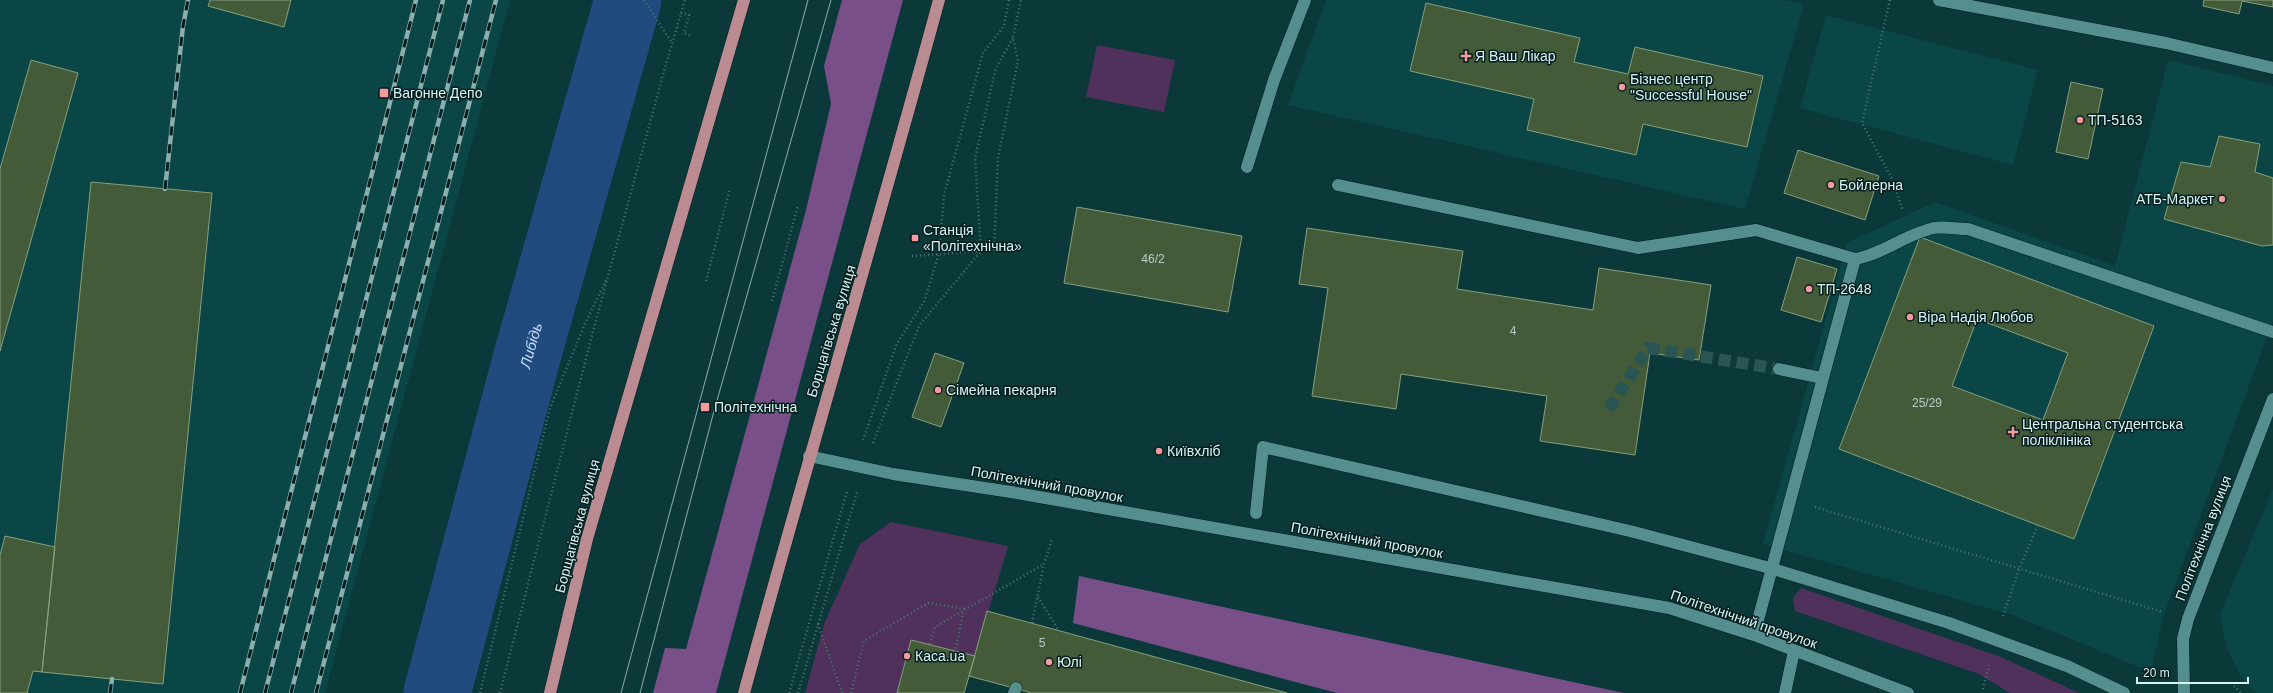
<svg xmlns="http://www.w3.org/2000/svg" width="2273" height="693" font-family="Helvetica,sans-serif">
  <rect width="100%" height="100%" fill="#0b3939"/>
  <!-- built -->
  <path fill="#0b4647" d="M0 0H510L325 693H0Z
    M1326 0H1784L1804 4 1745 209 1288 105Z
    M1826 15 2038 70 2013 165 1800 108Z
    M2168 60 2273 86V321L2163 617 2152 666 2146 670 2013 615 1763 544 1847 243 1935 202 2115 266Z
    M2273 489V693H2256L2240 675 2226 646 2220 614Z"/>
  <!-- green -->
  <path fill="#50315b" d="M1097 45 1175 60 1164 112 1086 97Z
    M891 522 1008 546 975 656 911 640 897 693H805L824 624 860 544Z
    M1801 588 2001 657 2079 693H2010L1979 674 1795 611 1793 598Z"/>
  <!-- forest -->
  <path fill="#784f88" d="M842 0H903L716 693H653L665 648 686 649 806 210 831 104 824 66Z
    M1079 576 1624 693H1337L1073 623Z"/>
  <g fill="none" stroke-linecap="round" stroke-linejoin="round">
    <!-- river -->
    <path stroke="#214a7f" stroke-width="67" id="s1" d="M437 693 528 353 628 0"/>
  </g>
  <!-- building -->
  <path fill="#445b3a" stroke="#86a07b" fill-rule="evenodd" d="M210 0H291L284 27 208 6Z
    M2204 0H2273V7L2242 1 2239 14 2203 6Z
    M1426 3 1580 38 1574 62 1628 74 1635 47 1763 76 1747 147 1643 124 1636 155 1527 130 1534 99 1410 71Z
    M31 60 78 73 0 351V169Z
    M2071 82 2103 89 2088 159 2056 152Z
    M2219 136 2260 144 2255 172 2273 178V245L2262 246 2164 219 2181 162 2210 167Z
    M1798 150 1879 176 1865 220 1784 193Z
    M91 182 212 193 163 684 42 672Z
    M1077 207 1242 236 1228 312 1064 283Z
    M1307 228 1463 251 1457 289 1593 310 1599 268 1711 285 1699 360 1650 353 1635 455 1540 441 1547 396 1401 374 1396 409 1312 396 1328 288 1299 284Z
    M1920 237 2154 326 2074 539 1839 449ZM1977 319 2068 353 2043 420 1952 386Z
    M1797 257 1837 269 1821 322 1781 310Z
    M935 353 964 363 941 427 912 417Z
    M5 536 55 547 42 672 33 671 27 693H0V555Z
    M987 611 1287 693H1032L969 676Z
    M911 640 975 656 964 693H897Z"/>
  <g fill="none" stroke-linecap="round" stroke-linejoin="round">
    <!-- minor-tunnel -->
    <path stroke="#2a5555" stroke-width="12" stroke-dasharray="12 6" stroke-linecap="butt" d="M1609 409 1648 348 1779 369"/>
    <!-- minor casing -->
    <g stroke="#011e1f" stroke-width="13">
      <path id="minor" d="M1939 0 2166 43 2273 68
        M1247 167 1274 80 1305 0
        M1338 185 1638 248 1756 230 1855 259C1883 254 1906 234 1934 228 1944 226 1957 229 1968 229L2273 332
        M1779 369 1822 378
        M809 456 893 474 1011 492 1669 608 1754 635 1908 693
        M1256 513 1263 447 1630 531 1770 568 1949 623 2067 666 2124 693
        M1754 635 1855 259
        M1014 693 1016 688
        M1785 693 1794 651
        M2184 693 2183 639 2188 619 2273 399"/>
    </g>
    <!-- major casing -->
    <g stroke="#011e1f" stroke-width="13">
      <path id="major" d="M550 693 587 539 744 0
        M744 693C807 462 876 232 939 0"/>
    </g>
    <!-- path -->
    <path stroke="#4c7575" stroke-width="2.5" stroke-dasharray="1 3" stroke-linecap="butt" d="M644 0 672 43
      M1890 0 1862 123 1892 179 1903 211
      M681 13 689 15 684 33 691 36
      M912 256 981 251 975 158 996 68 1013 38
      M706 281 730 188
      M772 301 798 205
      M863 440 897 343 924 302 939 253 944 195 983 53 1004 26 1009 0
      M873 443 919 326 981 251 994 250 998 158 1018 61 1013 37 1021 0
      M1815 507 2163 612
      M1038 597 1059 631
      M2003 616 2019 569 2038 525
      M1032 623 1044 564 1052 539
      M818 624 842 693
      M930 644 935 627 1044 564
      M2234 686 2241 693
      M1983 689 1989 665
      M480 693 550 408 584 326 606 280
      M500 693 592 335 666 64 685 0
      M789 693 847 491
      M798 693 857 492
      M851 693 864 641 928 603 964 609 955 651"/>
    <!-- minor -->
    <use href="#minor" stroke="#558e8e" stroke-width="12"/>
    <!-- major -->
    <use href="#major" stroke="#ba8c91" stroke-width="12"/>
    <!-- tram -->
    <path stroke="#8baeae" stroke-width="1" d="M621 693 808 0
      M640 693 714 411 831 0"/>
    <!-- rail casing -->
    <g stroke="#8baeae" stroke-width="4.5">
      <path id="rail" d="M165 189 183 26 188 0
        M110 693 112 679
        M240 693 416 0
        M265 693 443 0
        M291 693 470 0
        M316 693 496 0"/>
    </g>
    <!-- rail -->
    <use href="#rail" stroke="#061d1e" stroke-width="3" stroke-dasharray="9" stroke-linecap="butt"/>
  </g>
  <!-- markers -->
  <g fill="#f49b9f" stroke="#061d1e" stroke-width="1.5">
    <path d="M1464 50h4v4h4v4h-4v4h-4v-4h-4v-4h4z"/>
    <circle cx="1622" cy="87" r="4"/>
    <rect x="379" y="88" width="10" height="10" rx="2"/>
    <circle cx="2080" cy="120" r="4"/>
    <circle cx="1831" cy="185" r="4"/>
    <circle cx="2222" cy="199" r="4"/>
    <rect x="911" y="234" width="8" height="8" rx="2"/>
    <circle cx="1809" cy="289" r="4"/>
    <circle cx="1910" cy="317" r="4"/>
    <circle cx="938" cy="390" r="4"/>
    <rect x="700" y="402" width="10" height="10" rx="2"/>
    <path d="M2011 426h4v4h4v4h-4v4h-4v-4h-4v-4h4z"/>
    <circle cx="1159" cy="451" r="4"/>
    <circle cx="907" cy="656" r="4"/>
    <circle cx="1049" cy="662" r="4"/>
  </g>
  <g text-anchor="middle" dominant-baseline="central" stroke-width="3" stroke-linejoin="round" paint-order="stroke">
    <!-- number labels -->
    <g font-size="12" fill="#b3cec6">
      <text x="1153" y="259">46/2</text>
      <text x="1513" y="331">4</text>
      <text x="1927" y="403">25/29</text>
      <text x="1042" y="643">5</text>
    </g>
    <!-- poi labels -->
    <g font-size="14" fill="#d8f5f5" stroke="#061d1e" text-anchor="start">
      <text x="1475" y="56">Я Ваш Лікар</text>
      <text x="1630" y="79">Бізнес центр<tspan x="1630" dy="16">"Successful House"</tspan></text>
      <text x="393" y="93">Вагонне Депо</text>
      <text x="2088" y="120">ТП-5163</text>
      <text x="1839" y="185">Бойлерна</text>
      <text x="2214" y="199" text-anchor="end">АТБ-Маркет</text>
      <text x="923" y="230">Станція<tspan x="923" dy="16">«Політехнічна»</tspan></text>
      <text x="1817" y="289">ТП-2648</text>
      <text x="1918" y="317">Віра Надія Любов</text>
      <text x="946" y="390">Сімейна пекарня</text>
      <text x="714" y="407">Політехнічна</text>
      <text x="2022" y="424">Центральна студентська<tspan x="2022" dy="16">поліклініка</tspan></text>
      <text x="1167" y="451">Київхліб</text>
      <text x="915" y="656">Каса.ua</text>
      <text x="1057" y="662">Юлі</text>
    </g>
    <!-- street labels -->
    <g font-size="14" fill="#d8f5f5" stroke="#061d1e">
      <text transform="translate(831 331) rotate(-73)">Борщагівська вулиця</text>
      <text transform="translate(1047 484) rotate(10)">Політехнічний провулок</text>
      <text transform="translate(577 526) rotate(-75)">Борщагівська вулиця</text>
      <text transform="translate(2203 538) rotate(-69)">Політехнічна вулиця</text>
      <text transform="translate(1367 540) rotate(10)">Політехнічний провулок</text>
      <text transform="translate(1744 619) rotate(19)">Політехнічний провулок</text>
    </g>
    <!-- water labels -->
    <g font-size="15" font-style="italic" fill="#c5ddfd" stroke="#061d1e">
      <text stroke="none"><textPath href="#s1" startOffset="360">Либідь</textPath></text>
    </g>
  </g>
  <!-- scale -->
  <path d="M2137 677v6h111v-6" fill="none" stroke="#d8f5f5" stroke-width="2"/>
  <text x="2143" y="677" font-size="12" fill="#d8f5f5" stroke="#061d1e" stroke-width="3" paint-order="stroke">20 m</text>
</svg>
